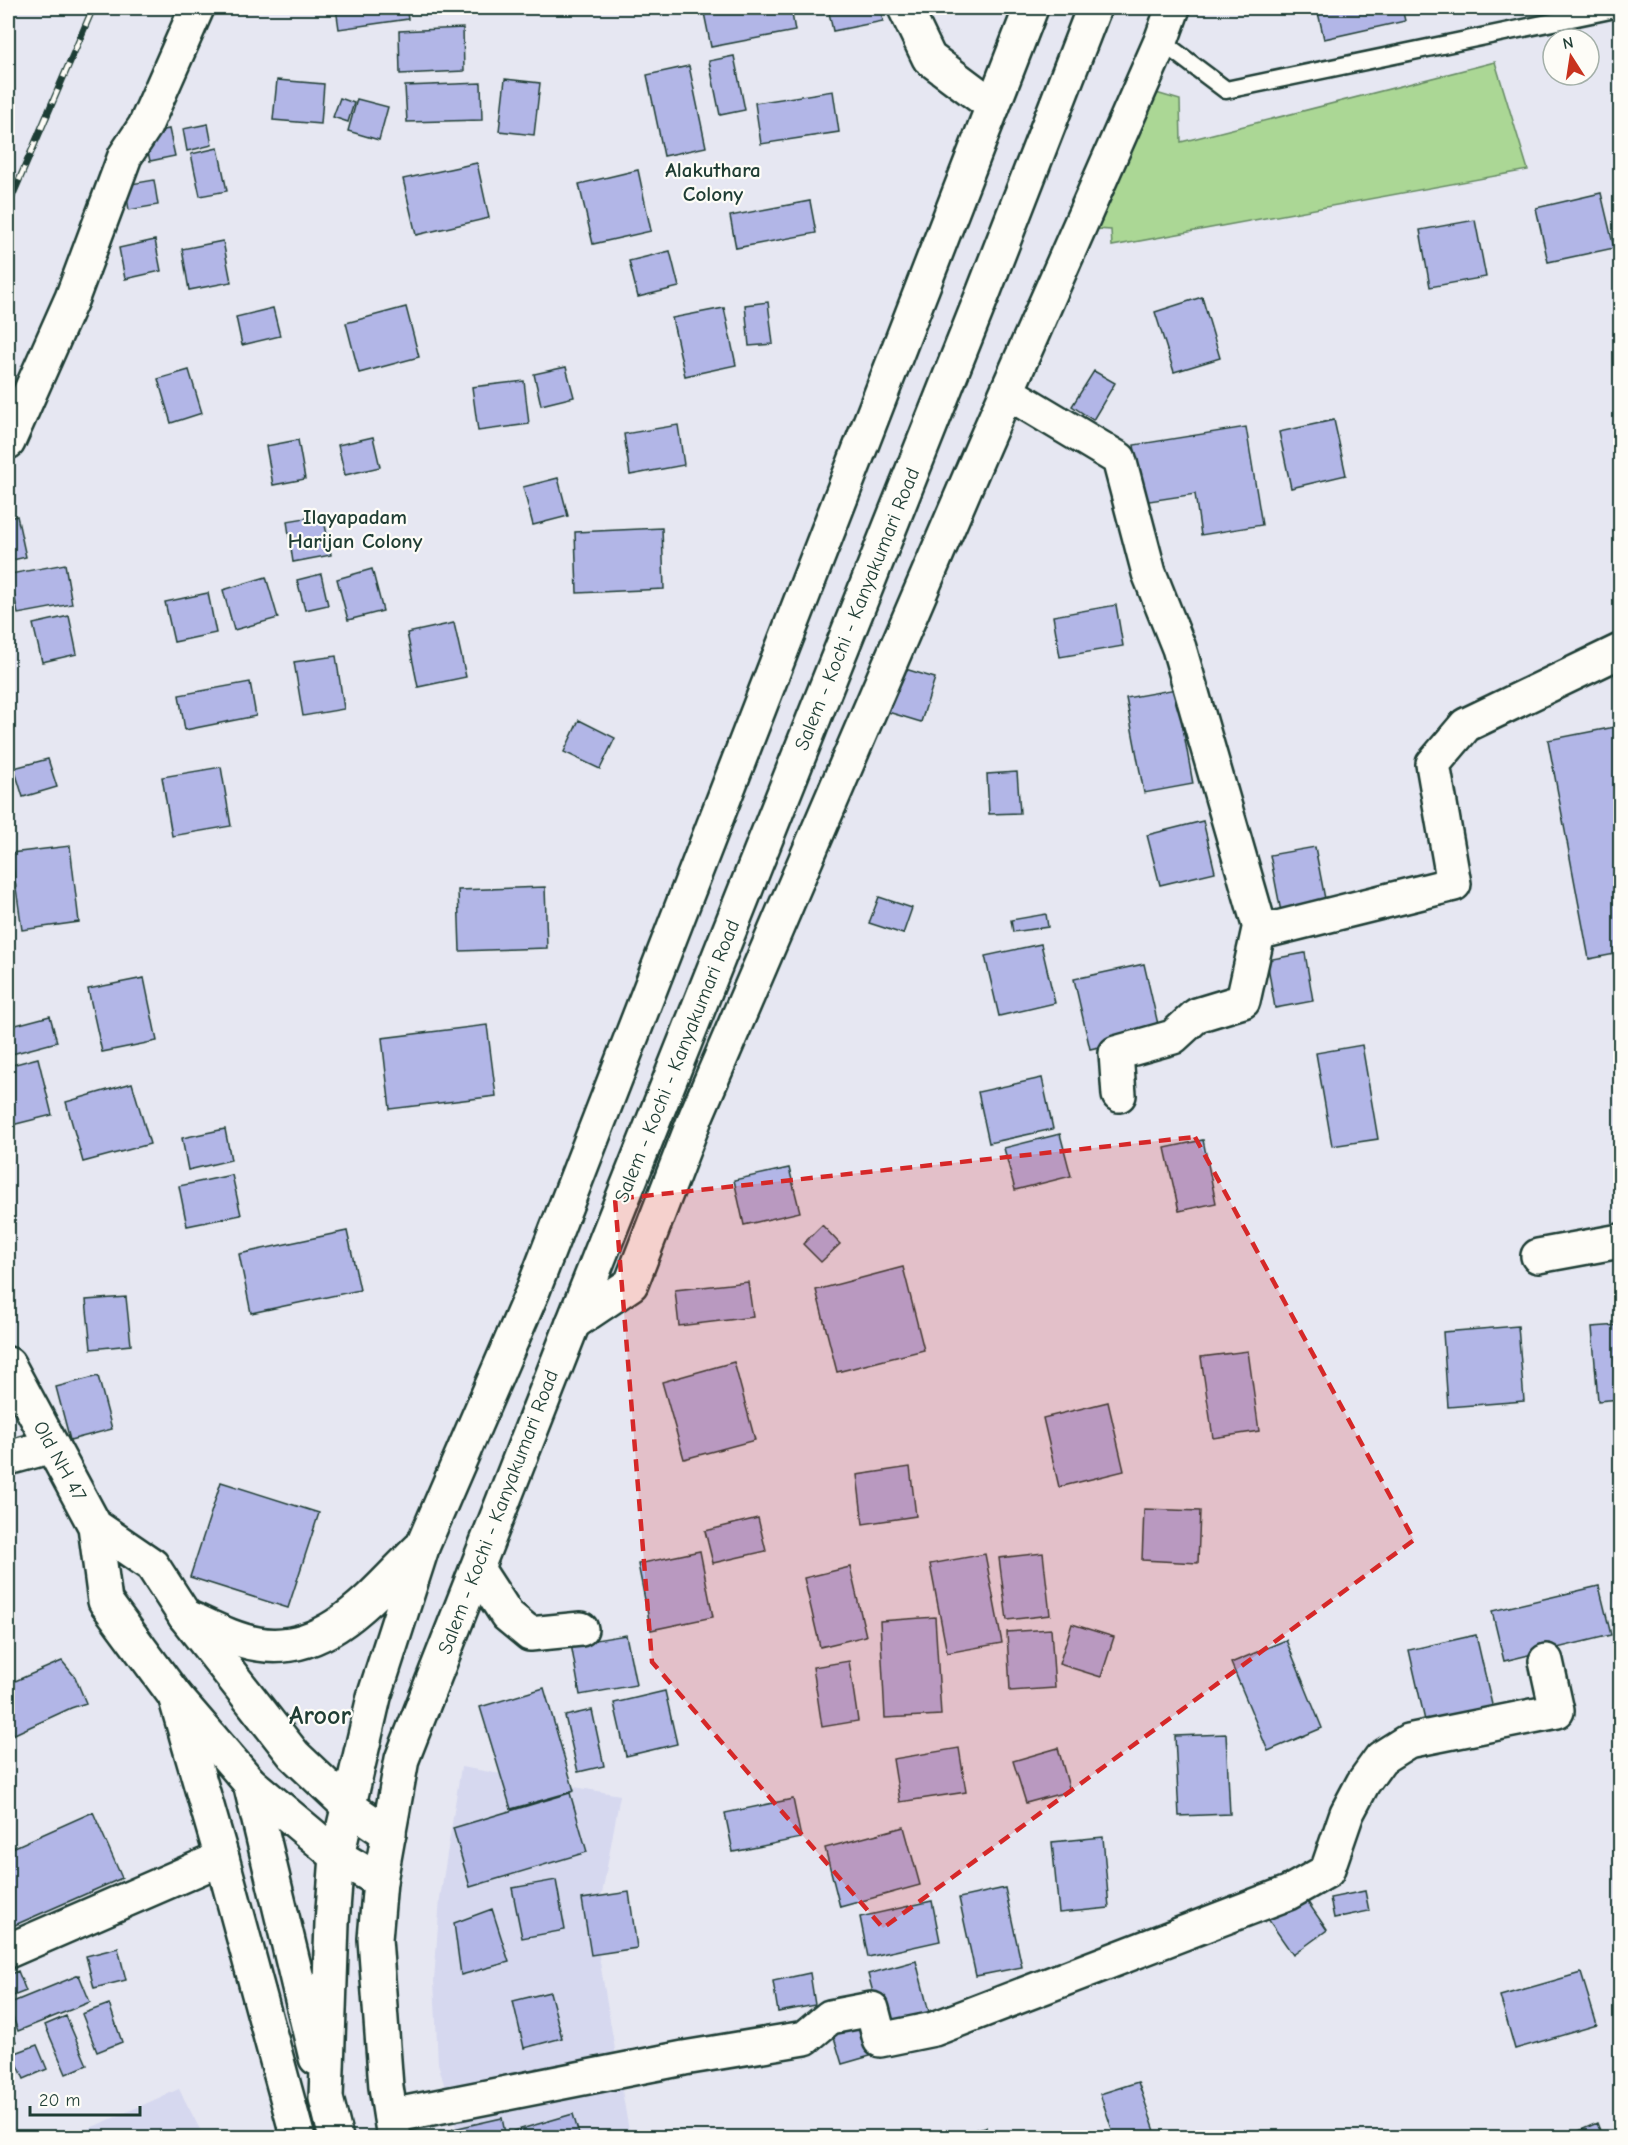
<svg xmlns="http://www.w3.org/2000/svg" width="1628" height="2145" font-family="'Comic Neue',sans-serif">
  <rect width="100%" height="100%" fill="#e6e7f2"/>
  <filter id="ink" filterUnits="userSpaceOnUse"><feTurbulence type="fractalNoise" baseFrequency=".0167" numOctaves="2"/><feDisplacementMap in="SourceGraphic" scale="12" xChannelSelector="R" yChannelSelector="G"/><feConvolveMatrix kernelMatrix="1 2 1 2 8 2 1 2 1" color-interpolation-filters="sRGB"/></filter>
  <g filter="url(#ink)">
    <!-- built -->
    <path fill="#d6d8ef" d="M461 1767 620 1795 595 1933 630 2137 459 2138 438 2063 434 1981 440 1898Z
      M179 2089 204 2137H70Z"/>
    <!-- green -->
    <path fill="#abd795" stroke="#658a64" stroke-width="1.5" d="M1495 62 1528 170 1112 246 1111 230 1096 229 1156 93 1180 100 1181 142Z"/>
    <!-- building -->
    <path fill="#b2b6e7" stroke="#1f3d34" stroke-width="1.5" d="M336 8H406L408 19 339 29Z
      M703 8H791L795 31 711 47Z
      M828 8H880L883 21 833 31Z
      M1317 8H1402L1405 21 1324 39Z
      M463 28 464 71 400 74 399 31Z
      M734 56 745 110 720 115 709 61Z
      M689 66 706 147 664 156 647 75Z
      M505 79 540 83 534 135 499 131Z
      M277 80 324 84 321 124 273 120Z
      M481 83 482 120 407 122 405 86Z
      M833 91 839 132 761 144 755 103Z
      M340 98 354 103 348 122 333 117Z
      M357 99 388 107 379 140 348 131Z
      M208 124 212 145 187 151 183 129Z
      M169 129 175 156 150 161 144 134Z
      M218 148 227 191 200 196 191 154Z
      M477 163 489 218 416 235 403 179Z
      M638 170 651 231 593 244 579 184Z
      M154 180 158 205 129 210 125 185Z
      M1601 193 1614 248 1548 262 1536 208Z
      M810 201 816 233 736 248 730 216Z
      M1475 220 1486 277 1430 287 1420 230Z
      M155 240 161 271 125 279 119 248Z
      M223 241 231 282 189 290 182 249Z
      M670 251 679 287 638 297 629 261Z
      M1202 297 1220 358 1174 372 1155 312Z
      M768 302 773 344 749 346 745 305Z
      M406 307 419 357 359 373 346 323Z
      M273 308 280 336 242 345 236 317Z
      M724 308 736 365 685 376 672 318Z
      M566 367 574 397 541 405 534 374Z
      M189 370 202 413 171 423 158 379Z
      M1094 371 1115 383 1093 420 1072 406Z
      M524 381 529 424 478 431 472 387Z
      M1334 420 1346 475 1291 488 1279 432Z
      M678 425 684 465 630 475 624 434Z
      M1246 427 1262 525 1201 535 1195 494 1143 502 1134 445Z
      M373 437 380 467 345 475 338 445Z
      M298 440 305 479 273 485 266 446Z
      M558 478 568 516 533 525 523 487Z
      M323 515 331 555 293 562 287 521Z
      M17 516 26 557 8 561V518Z
      M662 528 664 589 577 593 575 532Z
      M65 564 72 604 18 614 10 574Z
      M372 569 383 611 348 620 337 579Z
      M321 574 328 605 305 610 297 580Z
      M266 577 278 618 234 630 223 590Z
      M208 593 216 633 174 642 165 602Z
      M1116 605 1123 646 1060 657 1053 616Z
      M69 616 77 654 42 662 33 624Z
      M454 623 466 677 418 687 407 633Z
      M336 656 344 709 303 716 294 662Z
      M902 668 935 678 921 722 888 712Z
      M250 682 256 716 185 730 179 695Z
      M1176 689 1193 784 1144 793 1126 698Z
      M579 720 615 738 600 769 564 752Z
      M1620 726V953L1589 959 1548 740Z
      M48 759 57 787 23 797 14 768Z
      M221 767 231 826 172 836 162 777Z
      M1017 772 1020 813 989 814 987 774Z
      M1203 821 1215 872 1160 885 1147 835Z
      M70 846 79 922 22 930 11 853Z
      M1315 847 1326 904 1281 912 1270 855Z
      M545 887 547 948 460 951 458 890Z
      M879 897 912 908 903 934 869 923Z
      M1046 914 1048 927 1013 932 1011 920Z
      M1041 944 1055 1003 999 1016 985 956Z
      M1305 953 1313 1001 1275 1008 1267 960Z
      M1144 964 1160 1033 1090 1049 1074 979Z
      M144 978 157 1041 102 1052 88 989Z
      M50 1016 57 1042 8 1055V1027Z
      M487 1025 496 1096 390 1109 382 1038Z
      M1362 1045 1378 1139 1332 1146 1316 1053Z
      M38 1058 52 1115 8 1126V1066Z
      M1042 1078 1053 1129 989 1143 978 1092Z
      M132 1083 150 1144 83 1162 66 1102Z
      M225 1129 231 1160 188 1170 182 1138Z
      M1060 1134 1071 1176 1015 1190 1004 1148Z
      M1203 1140 1216 1203 1179 1211 1165 1148Z
      M789 1168 800 1212 744 1225 734 1180Z
      M232 1175 241 1215 187 1226 179 1186Z
      M822 1225 840 1244 821 1262 803 1244Z
      M347 1231 360 1290 251 1313 239 1254Z
      M903 1267 924 1350 837 1372 816 1290Z
      M748 1282 753 1317 679 1326 675 1290Z
      M126 1297 131 1345 91 1349 86 1300Z
      M1620 1325V1399L1598 1401 1592 1327Z
      M1518 1326 1524 1401 1448 1407 1443 1332Z
      M1248 1351 1259 1431 1213 1438 1201 1357Z
      M734 1362 755 1440 684 1459 662 1382Z
      M98 1376 112 1429 70 1440 56 1387Z
      M1108 1402 1124 1471 1059 1487 1043 1418Z
      M910 1467 916 1516 863 1524 857 1475Z
      M221 1482 319 1513 288 1608 190 1577Z
      M1144 1509 1200 1511 1198 1563 1142 1560Z
      M758 1518 766 1551 713 1563 705 1531Z
      M700 1551 713 1617 651 1630 638 1564Z
      M1043 1553 1050 1615 1007 1620 999 1558Z
      M985 1554 1002 1643 947 1653 930 1564Z
      M850 1567 866 1636 820 1647 804 1578Z
      M1599 1586 1611 1635 1504 1661 1492 1611Z
      M935 1617 941 1715 885 1718 880 1621Z
      M1072 1624 1114 1637 1101 1677 1059 1664Z
      M1051 1629 1055 1688 1010 1691 1007 1632Z
      M626 1635 636 1685 580 1695 571 1644Z
      M1476 1635 1493 1709 1426 1725 1409 1650Z
      M1286 1640 1322 1728 1268 1751 1231 1663Z
      M62 1661 75 1677 86 1703 71 1708 8 1737V1684Z
      M849 1661 858 1721 822 1727 813 1667Z
      M544 1688 574 1791 511 1809 480 1707Z
      M665 1691 677 1744 626 1756 614 1703Z
      M592 1710 604 1766 578 1772 565 1716Z
      M1226 1734 1230 1814 1179 1816 1175 1736Z
      M959 1748 966 1792 900 1802 893 1759Z
      M1058 1748 1070 1791 1026 1803 1013 1761Z
      M570 1793 587 1852 470 1887 453 1828Z
      M793 1799 801 1838 733 1852 725 1813Z
      M93 1812 122 1878 8 1928V1850Z
      M904 1827 920 1885 840 1907 825 1848Z
      M1103 1837 1109 1908 1059 1913 1052 1842Z
      M556 1880 565 1930 522 1938 512 1888Z
      M1005 1888 1022 1967 976 1976 959 1898Z
      M1365 1891 1369 1911 1334 1918 1330 1898Z
      M629 1892 637 1948 591 1955 582 1899Z
      M1303 1895 1327 1930 1293 1955 1268 1919Z
      M932 1901 940 1941 868 1957 860 1917Z
      M492 1909 509 1962 461 1975 454 1923Z
      M118 1948 126 1980 94 1988 86 1956Z
      M916 1961 931 2020 884 2033 868 1974Z
      M18 1971 26 1991 8 1998V1975Z
      M810 1973 815 2005 778 2012 773 1981Z
      M1581 1973 1597 2025 1515 2049 1500 1996Z
      M79 1975 90 2002 18 2031 8 2004Z
      M550 1992 562 2038 524 2048 513 2001Z
      M109 2004 122 2042 97 2052 82 2014Z
      M865 2014 877 2054 842 2064 830 2024Z
      M66 2016 87 2065 66 2074 45 2025Z
      M8 2021 16 2042 8 2045Z
      M37 2045 47 2069 24 2079 13 2054Z
      M1138 2082 1156 2134 1145 2138H1115L1100 2094Z
      M573 2114 580 2138H516L514 2131Z
      M502 2118 506 2138H455L453 2129Z
      M1597 2123 1603 2138H1563Z
      M986 2127 988 2138H942Z"/>
    <g fill="none" stroke-linecap="round" stroke-linejoin="round">
      <!-- service casing -->
      <g stroke="#1f3d34" stroke-width="21">
        <path id="service" d="M1161 41 1226 90 1620 8"/>
      </g>
      <!-- minor casing -->
      <g stroke="#1f3d34" stroke-width="38">
        <path id="minor" d="M905 8 929 58 993 106
          M1007 392 1119 459 1149 573 1179 648 1261 932 1454 884 1433 764 1466 725 1620 651
          M8 442 72 298 125 156 145 126 197 8
          M1119 1095 1116 1053 1173 1037 1197 1015 1243 1001 1259 929
          M1538 1256 1620 1241
          M573 1323 631 1284 696 1116 983 446 1161 41 1173 8
          M8 1458 52 1446
          M477 1569 507 1615 530 1634 581 1629
          M8 1951 222 1858
          M391 2116 684 2058 805 2038 830 2017 872 2009 880 2040 934 2029 1288 1893 1327 1871 1347 1813 1363 1783 1381 1758 1408 1741 1557 1711 1546 1661"/>
      </g>
      <!-- primary casing -->
      <g stroke="#1f3d34" stroke-width="38">
        <path id="primary" d="M8 1364 95 1526 105 1601 175 1696 250 1783 337 1856 380 1881
          M95 1526 152 1565 185 1616 294 1755 349 1807 389 1834"/>
      </g>
      <!-- trunk casing -->
      <g stroke="#1f3d34" stroke-width="38">
        <path id="trunk" d="M185 1616C208 1626 233 1640 258 1644 328 1656 376 1591 419 1549
          M175 1696 222 1858 298 2138
          M250 1783 316 2058
          M336 2138 326 2098 332 1923 337 1856 374 1697 423 1545 532 1293 1031 8
          M394 2138 386 2087 375 1939 380 1881 402 1759 573 1323 984 291 1094 8"/>
      </g>
      <!-- service -->
      <use href="#service" stroke="#fdfcf7" stroke-width="16"/>
      <!-- minor -->
      <use href="#minor" stroke="#fdfcf7" stroke-width="33"/>
      <!-- primary -->
      <use href="#primary" stroke="#fdfcf7" stroke-width="33"/>
      <!-- trunk -->
      <use href="#trunk" stroke="#fdfcf7" stroke-width="33"/>
      <!-- rail casing -->
      <g stroke="#1f3d34" stroke-width="7">
        <path id="rail" d="M8 206 93 8"/>
      </g>
      <!-- rail -->
      <use href="#rail" stroke="#fdfcf7" stroke-width="4.5" stroke-dasharray="14" stroke-linecap="butt"/>
    </g>
  </g>
  <!-- marked area -->
  <path fill="#d62828" fill-opacity="0.2" stroke="#d62828" stroke-width="4.5" stroke-dasharray="12 8" stroke-linejoin="round" d="M1195 1137 1414 1540 883 1928 652 1662 615 1199Z"/>
  <g text-anchor="middle" dominant-baseline="central" stroke-width="4.5" stroke-linejoin="round" paint-order="stroke">
    <!-- street labels -->
    <g font-size="20" fill="#1f3d34" stroke="#fdfcf7">
      <text transform="translate(857 609) rotate(-68)">Salem - Kochi - Kanyakumari Road</text>
      <text transform="translate(677 1061) rotate(-68)">Salem - Kochi - Kanyakumari Road</text>
      <text transform="translate(60 1461) rotate(61)">Old NH 47</text>
      <text transform="translate(498 1512) rotate(-69)">Salem - Kochi - Kanyakumari Road</text>
    </g>
    <!-- neighbourhood labels -->
    <g font-size="21" font-weight="bold" fill="#1f3d34" stroke="#fdfcf7">
      <text x="713" y="170">Alakuthara<tspan x="713" dy="24">Colony</tspan></text>
      <text x="355" y="517">Ilayapadam<tspan x="355" dy="24">Harijan Colony</tspan></text>
    </g>
    <!-- district labels -->
    <g font-size="26" font-weight="bold" fill="#1f3d34" stroke="#fdfcf7">
      <text x="320" y="1716">Aroor</text>
    </g>
  </g>
  <!-- margin -->
  <rect width="1628" height="2145" fill="none" stroke="#fdfcf7" stroke-width="30"/>
  <rect x="15" y="15" width="1598" height="2115" fill="none" stroke="#1f3d34" stroke-width="2" filter="url(#ink)"/>
  <!-- north arrow -->
  <g transform="translate(1571 57) rotate(348)"><circle r="28" fill="#fdfcf7" stroke="#a4b0a9" stroke-width="1.5"/>
  <path d="M0-4.5L10 22L0 15L-10 22Z" fill="#c8321e"/>
  <text y="-9" font-size="16" font-weight="bold" text-anchor="middle" fill="#1f3d34">N</text>
  </g>
  <!-- scale -->
  <path d="M30 2106v9h110v-9" fill="none" stroke="#1f3d34" stroke-width="3"/>
  <text x="39" y="2106" font-size="18" fill="#1f3d34" stroke="#fdfcf7" stroke-width="4.5" paint-order="stroke">20 m</text>
</svg>
